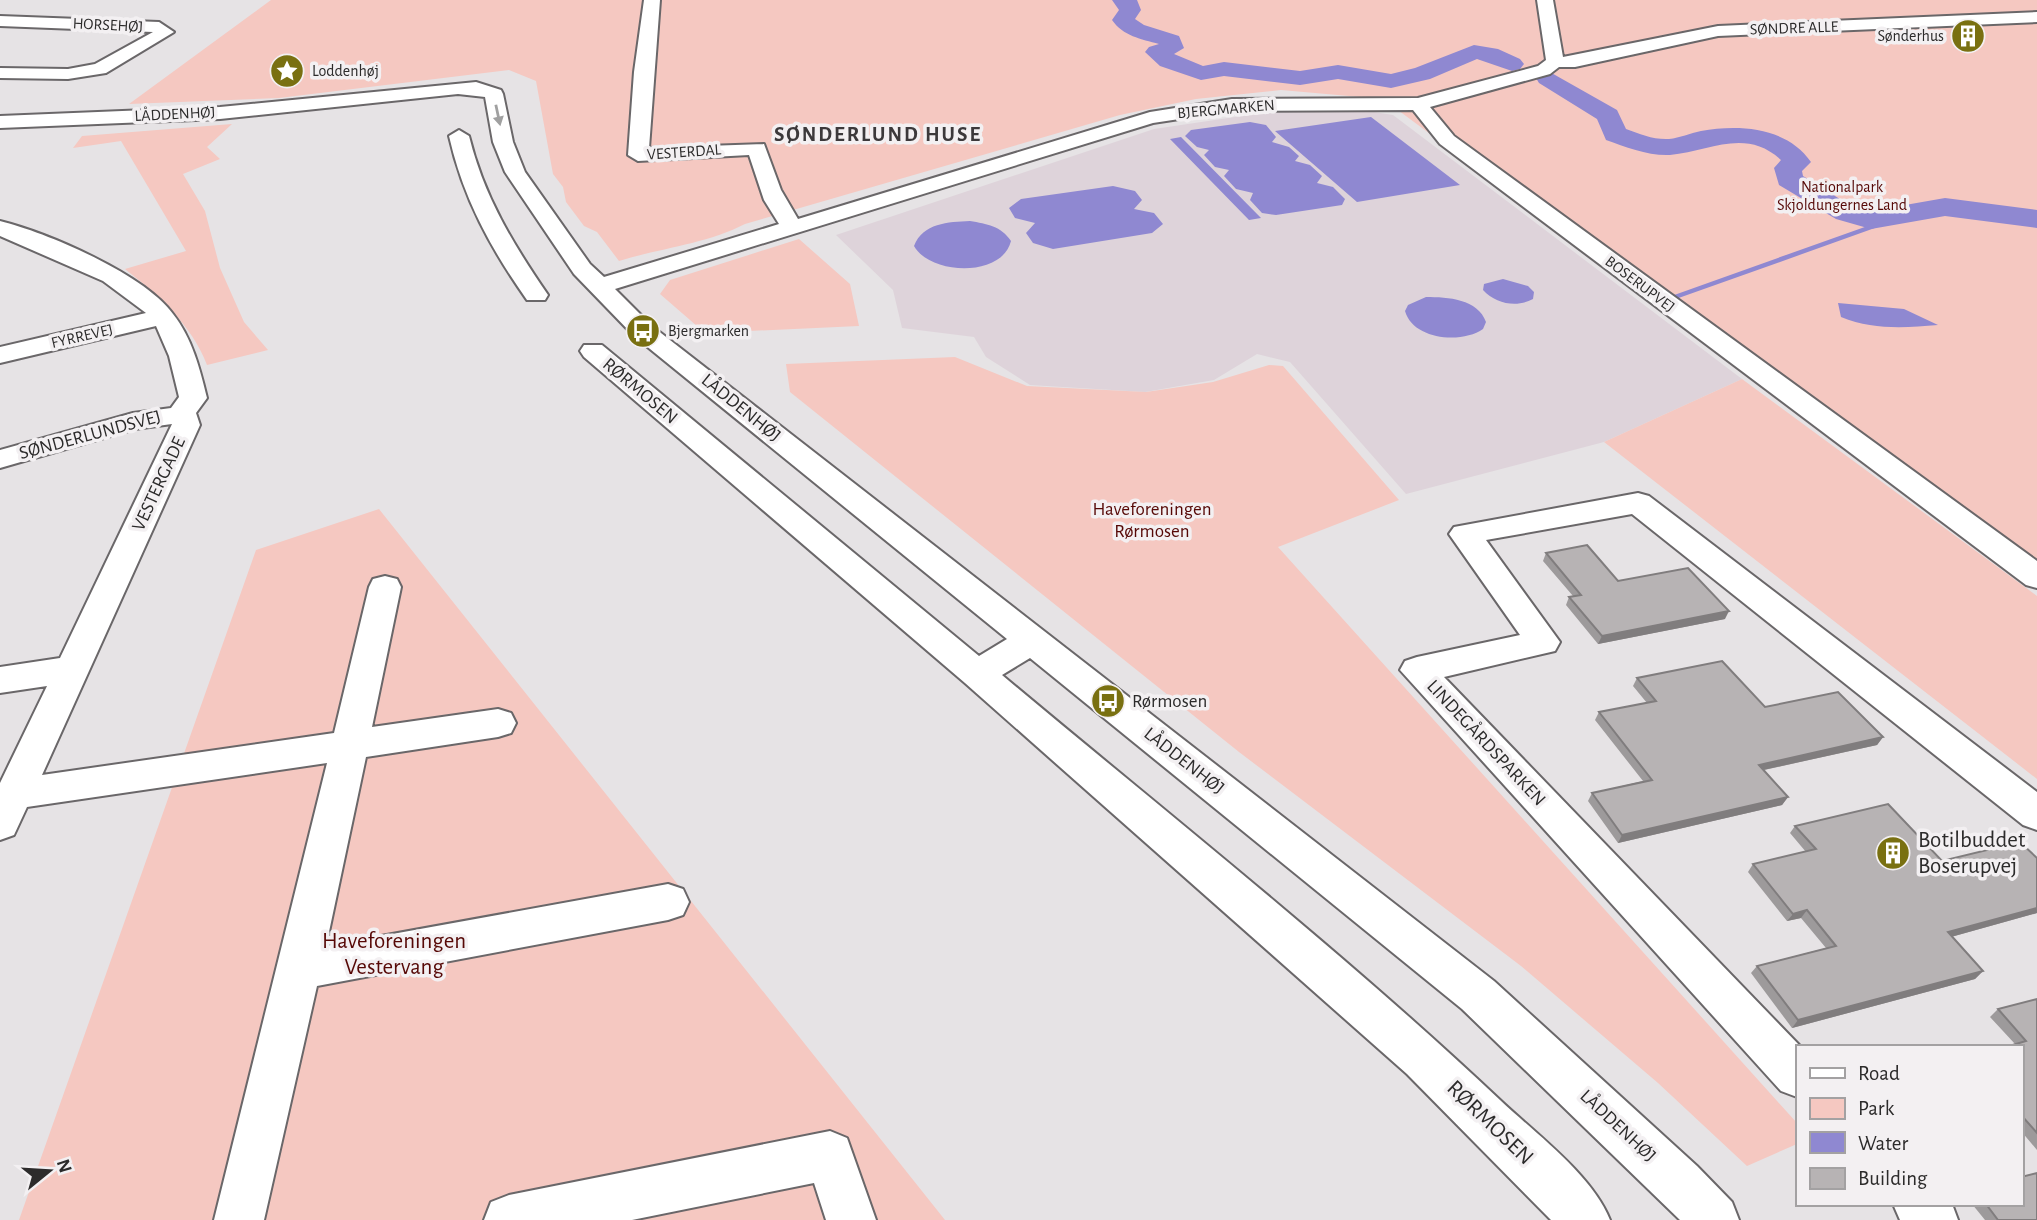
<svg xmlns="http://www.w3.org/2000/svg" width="2037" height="1220" font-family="'Alegreya Sans',sans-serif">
  <rect width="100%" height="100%" fill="#e6e3e5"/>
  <!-- built -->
  <path fill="#ded3da" d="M1349 108 1393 115 1742 379 1604 442 1406 494 1290 362 1257 354 1214 380 1145 392 1030 385 986 357 974 337 902 328 893 290 836 235 1154 129 1283 110Z"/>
  <!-- green -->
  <path fill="#f5c8c1" d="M271 0H2037V584L1383 99 1281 90 1196 99 1120 115 745 224C706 244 661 248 619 261L597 232 584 226 566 202 563 187 553 174 536 81 509 70 279 98 129 104Z
    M232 124 207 147 220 159 183 174 205 211 220 268 244 322 268 350 207 365C192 325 158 295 125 269L186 251 121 141 73 148 82 136Z
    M799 239 850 284 859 326 705 333 660 294 670 280Z
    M955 357 1027 386 1146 392 1213 382 1269 365 1283 366 1399 500 1278 547 1797 1123V1144L1747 1166 1658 1083 1521 966 1239 752 790 392 786 364Z
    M1742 379 2037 596V779L1604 442Z
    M379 509 945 1220H19L256 550Z"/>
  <!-- water -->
  <path fill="#8f88d1" d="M1371 117 1460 185 1357 202 1275 131Z
    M1250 122 1266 125 1276 137 1272 142 1289 147 1299 156 1295 161 1310 165 1322 176 1317 183 1333 187 1345 199 1342 205 1276 215 1262 213 1250 200 1253 193 1236 189 1224 176 1229 170 1215 167 1204 155 1209 150 1197 147 1185 136 1191 130Z
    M1181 137 1261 218 1249 220 1170 139Z
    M1113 186 1135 191 1142 200 1134 209 1154 213 1163 224 1152 233 1053 249 1033 243 1026 233 1035 223 1015 218 1009 208 1021 199Z
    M970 221C987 224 1001 226 1011 241 1002 278 930 275 914 246 923 223 948 222 970 221Z
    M1503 279 1528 286 1534 292 1533 299C1517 308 1496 304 1483 290L1484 284Z
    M1426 297C1448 297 1478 299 1486 322L1483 329C1462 344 1413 340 1405 311L1408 305Z
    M1838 303 1904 309 1938 325C1904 328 1873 330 1841 317Z"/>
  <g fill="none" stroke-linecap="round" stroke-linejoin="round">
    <!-- stream -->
    <path stroke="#8f88d1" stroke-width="4.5" d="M1675 297 1874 226 1882 220"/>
    <!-- river -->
    <path fill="#8f88d1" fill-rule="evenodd" d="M1112 0H1137L1141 10 1135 19 1144 25 1179 36 1184 48 1174 54 1203 66 1224 62 1300 71 1338 65 1391 74 1415 68 1474 45 1498 49 1520 59 1524 64 1520 69 1512 71 1477 59 1430 79 1391 88 1338 79 1300 85 1224 76 1201 80 1160 66 1145 52 1149 47 1159 44C1141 39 1123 36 1112 20L1119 10Z
      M1548 71 1617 110 1626 129C1640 134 1654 140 1669 139 1680 138 1690 133 1701 131 1739 124 1787 127 1811 162L1802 171 1803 176 1843 201 1871 211 1945 198 2037 210V228L1945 216 1871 229 1836 219 1779 185 1774 168 1781 160C1745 127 1709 152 1670 155 1648 156 1626 147 1606 140L1597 119 1539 83 1536 78 1539 73Z"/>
    <!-- minor casing -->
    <g stroke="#6a6769" stroke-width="4">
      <path id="minor" d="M644 0H660L649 148 764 144 781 190 798 219 1150 112 1232 99 1418 98 1538 66 1546 60 1537 0H1553L1563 57 1718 26 2037 12V22L1718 36 1575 67H1559L1550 74 1430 107 1454 136 2037 561V588L2026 585 1440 144 1413 110 1232 111 1153 123 615 289 652 326 1494 981 1697 1166 1732 1202 1739 1220H1680L1462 1009 1030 658 1002 675C1169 815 1342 951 1500 1100 1536 1134 1592 1175 1610 1220H1551L1407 1074 965 683 584 357 580 351 584 345H602L979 656 1007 639 634 336 574 274 505 172 493 142 485 97 458 94 220 119 0 128V116L220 107 476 82 501 90 503 94 513 142 525 172 590 264 604 277 779 224 764 200 749 155 638 161 628 155 634 72Z
        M0 16 159 22 174 32 106 73 68 79 0 78V68L68 69 95 64 153 32 0 26Z
        M459 130 469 136C484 197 513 244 548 295L545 300H527C491 249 463 198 449 136Z
        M0 221C48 233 144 274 173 314 192 338 200 369 207 398L196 413 200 425 42 775 334 733 369 587 373 579 385 576 397 579 401 587 372 727 498 709 511 713 516 723 511 733 498 737 366 757 326 946 668 884 683 889 689 902 683 915 668 920 317 986 264 1220H214L327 763 27 807 14 835 0 840V783L47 686 0 693V667L60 658 172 424 135 429 0 468V450L133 413 171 408 179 397 169 356 156 326 0 363V347L146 313 103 281 0 236Z
        M1638 493 1649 496 2037 792V830L2023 825 1632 514 1486 540 1560 642 1555 651 1444 677 1801 1047H1797V1097L1781 1091 1400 670 1405 661 1417 657 1520 635 1449 534 1454 527Z
        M830 1131 847 1138 876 1220H826L814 1183 632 1220H484L491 1202 509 1195Z
        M1893 1204H1952L1958 1220H1900Z"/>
    </g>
    <!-- minor -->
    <use href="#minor" fill="#fff" fill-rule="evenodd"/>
  </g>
  <!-- wall -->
  <path fill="#9d9a9b" d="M1546 553 1618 581 1725 619 1598 644 1566 605 1569 597 1573 596 1543 561Z
    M1637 678 1765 707 1883 737 1877 745 1764 770 1788 797 1782 805 1618 843 1588 801 1592 793 1643 781 1595 720 1599 712 1647 703 1633 686Z
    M1795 826 1942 861 2037 858V913L1951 937 1983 971 1975 979 1792 1028 1751 973 1757 966 1826 948 1801 918 1787 921 1748 872 1753 864 1806 852 1790 833Z
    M2037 999V1150L2021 1131V1047L2015 1044 1990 1017 1998 1009Z
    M1972 1204H2021L2037 1220H1985Z"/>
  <!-- shaded-wall -->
  <path fill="#807d7e" d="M1729 611 1725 619 1598 644 1602 636Z
    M1883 737 1877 745 1754 772 1759 765Z
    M1788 797 1782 805 1618 843 1622 835Z
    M2037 908V913L1940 940 1948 932Z
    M1807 910 1801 918 1787 921 1793 914Z
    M1983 971 1975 979 1792 1028 1798 1020Z"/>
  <!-- building -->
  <path fill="#b7b3b4" stroke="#807d7e" stroke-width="2" d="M1587 545 1618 581 1688 568 1729 611 1602 636 1569 597 1581 595 1546 553Z
    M1722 661 1765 707 1838 692 1883 737 1759 765 1788 797 1622 835 1592 793 1652 780 1599 712 1656 701 1637 678Z
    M1888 804 1942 861 2020 842 2037 858V908L1948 932 1983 971 1798 1020 1757 966 1836 946 1807 910 1793 914 1753 864 1816 849 1795 826Z
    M2037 999V1133L2022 1116H2021V1047H2006L2026 1041 1998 1009Z
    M2037 1173V1220H1998L1986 1204H2021V1177Z"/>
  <!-- one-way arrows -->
  <defs><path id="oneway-solid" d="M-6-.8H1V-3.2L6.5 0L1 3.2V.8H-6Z" transform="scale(1.75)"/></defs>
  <use fill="#a0a0a0" href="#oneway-solid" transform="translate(498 115) rotate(78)"/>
  <!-- icons -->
  <defs>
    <g id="building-disc" transform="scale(1.75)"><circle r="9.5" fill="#797011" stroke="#f3f0f2"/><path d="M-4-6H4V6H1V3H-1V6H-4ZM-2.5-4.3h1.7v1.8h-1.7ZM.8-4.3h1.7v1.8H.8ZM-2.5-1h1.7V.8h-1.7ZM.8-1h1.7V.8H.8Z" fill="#fff"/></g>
    <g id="sight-disc" transform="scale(1.75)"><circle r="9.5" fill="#797011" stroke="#f3f0f2"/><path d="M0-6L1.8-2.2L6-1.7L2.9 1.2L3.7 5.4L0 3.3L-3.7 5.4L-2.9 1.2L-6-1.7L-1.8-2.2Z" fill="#fff"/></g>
    <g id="bus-disc" transform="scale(1.75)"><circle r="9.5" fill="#797011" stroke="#f3f0f2"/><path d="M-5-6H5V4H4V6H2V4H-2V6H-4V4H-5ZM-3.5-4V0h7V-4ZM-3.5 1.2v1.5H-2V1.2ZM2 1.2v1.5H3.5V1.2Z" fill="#fff"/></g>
  </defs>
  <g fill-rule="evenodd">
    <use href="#building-disc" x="1968" y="36"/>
    <use href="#sight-disc" x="287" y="71"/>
    <use href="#bus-disc" x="643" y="331"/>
    <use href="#bus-disc" x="1108" y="701"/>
    <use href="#building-disc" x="1893" y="853"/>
  </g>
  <g text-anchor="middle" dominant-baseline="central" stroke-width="7" stroke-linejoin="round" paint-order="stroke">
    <!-- far-street labels -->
    <g font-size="16" fill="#2c2b2b" stroke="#f3f0f2">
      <text transform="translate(108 25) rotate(3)">HORSEHØJ</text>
      <text transform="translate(1794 28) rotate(-2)">SØNDRE ALLE</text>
      <text transform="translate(1226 109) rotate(-5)">BJERGMARKEN</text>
      <text transform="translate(175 114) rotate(-3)">LÅDDENHØJ</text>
      <text transform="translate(684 152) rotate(-4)">VESTERDAL</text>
      <text transform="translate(1640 284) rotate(37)">BOSERUPVEJ</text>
      <text transform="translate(82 336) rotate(-13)">FYRREVEJ</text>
    </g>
    <!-- far-poi labels -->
    <g font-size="16" fill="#2c2b2b" stroke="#f3f0f2" text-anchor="start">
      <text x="1944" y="36" text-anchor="end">Sønderhus</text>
      <text x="312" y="71">Loddenhøj</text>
      <text x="668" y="331">Bjergmarken</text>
    </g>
    <!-- far-park labels -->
    <g font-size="16" fill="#560806" stroke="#f3f0f2">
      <text x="1842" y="187">Nationalpark<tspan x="1842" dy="18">Skjoldungernes Land</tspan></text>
    </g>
    <!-- street labels -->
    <g font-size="19" fill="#2c2b2b" stroke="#f3f0f2">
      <text transform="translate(640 391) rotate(40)">RØRMOSEN</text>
      <text transform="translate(741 408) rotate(39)">LÅDDENHØJ</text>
      <text transform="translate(90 435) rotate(-15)">SØNDERLUNDSVEJ</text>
      <text transform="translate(159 484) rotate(-65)">VESTERGADE</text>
      <text transform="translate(1486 743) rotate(47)">LINDEGÅRDSPARKEN</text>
      <text transform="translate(1184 761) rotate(38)">LÅDDENHØJ</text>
      <text transform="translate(1618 1126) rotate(43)">LÅDDENHØJ</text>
    </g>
    <!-- park labels -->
    <g font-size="19" fill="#560806" stroke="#f3f0f2">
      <text x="1152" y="509">Haveforeningen<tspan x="1152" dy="22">Rørmosen</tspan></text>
    </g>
    <!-- poi labels -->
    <g font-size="19" fill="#2c2b2b" stroke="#f3f0f2" text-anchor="start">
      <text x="1132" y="701">Rørmosen</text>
    </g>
    <!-- far-district labels -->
    <g font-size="21" font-weight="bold" letter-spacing="2" fill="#3c393b" stroke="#f3f0f2">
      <text x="878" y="134">SØNDERLUND HUSE</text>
    </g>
    <!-- near-poi labels -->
    <g font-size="23" fill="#2c2b2b" stroke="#f3f0f2" text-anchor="start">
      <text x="1918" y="840">Botilbuddet<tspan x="1918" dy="26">Boserupvej</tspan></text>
    </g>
    <!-- near-park labels -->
    <g font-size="23" fill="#560806" stroke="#f3f0f2">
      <text x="394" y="941">Haveforeningen<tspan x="394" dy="26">Vestervang</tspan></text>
    </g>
    <!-- near-street labels -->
    <g font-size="23" fill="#2c2b2b" stroke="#f3f0f2">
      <text transform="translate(1490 1123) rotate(44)">RØRMOSEN</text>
    </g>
  </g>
  <!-- legend -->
  <rect x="1796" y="1045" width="228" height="161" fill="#f3f0f2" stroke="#a3a1a2" stroke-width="2"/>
  <rect x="1810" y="1068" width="35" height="10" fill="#ffffff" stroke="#a3a1a2" stroke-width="2"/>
  <text x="1858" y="1080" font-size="21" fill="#2c2b2b">Road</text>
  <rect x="1810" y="1098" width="35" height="21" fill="#f5c8c1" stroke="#a3a1a2" stroke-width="2"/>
  <text x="1858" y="1115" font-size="21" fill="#2c2b2b">Park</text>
  <rect x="1810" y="1132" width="35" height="21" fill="#8f88d1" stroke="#a3a1a2" stroke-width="2"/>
  <text x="1858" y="1150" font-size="21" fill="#2c2b2b">Water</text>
  <rect x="1810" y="1168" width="35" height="21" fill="#b7b3b4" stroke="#a3a1a2" stroke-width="2"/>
  <text x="1858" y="1185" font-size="21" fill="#2c2b2b">Building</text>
  <!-- north arrow -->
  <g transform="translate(49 1171) rotate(72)" stroke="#f3f0f2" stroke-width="5" paint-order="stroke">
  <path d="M0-5L12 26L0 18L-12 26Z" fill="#2c2b2b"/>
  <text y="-10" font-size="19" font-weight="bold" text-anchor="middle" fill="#2c2b2b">N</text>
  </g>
</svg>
